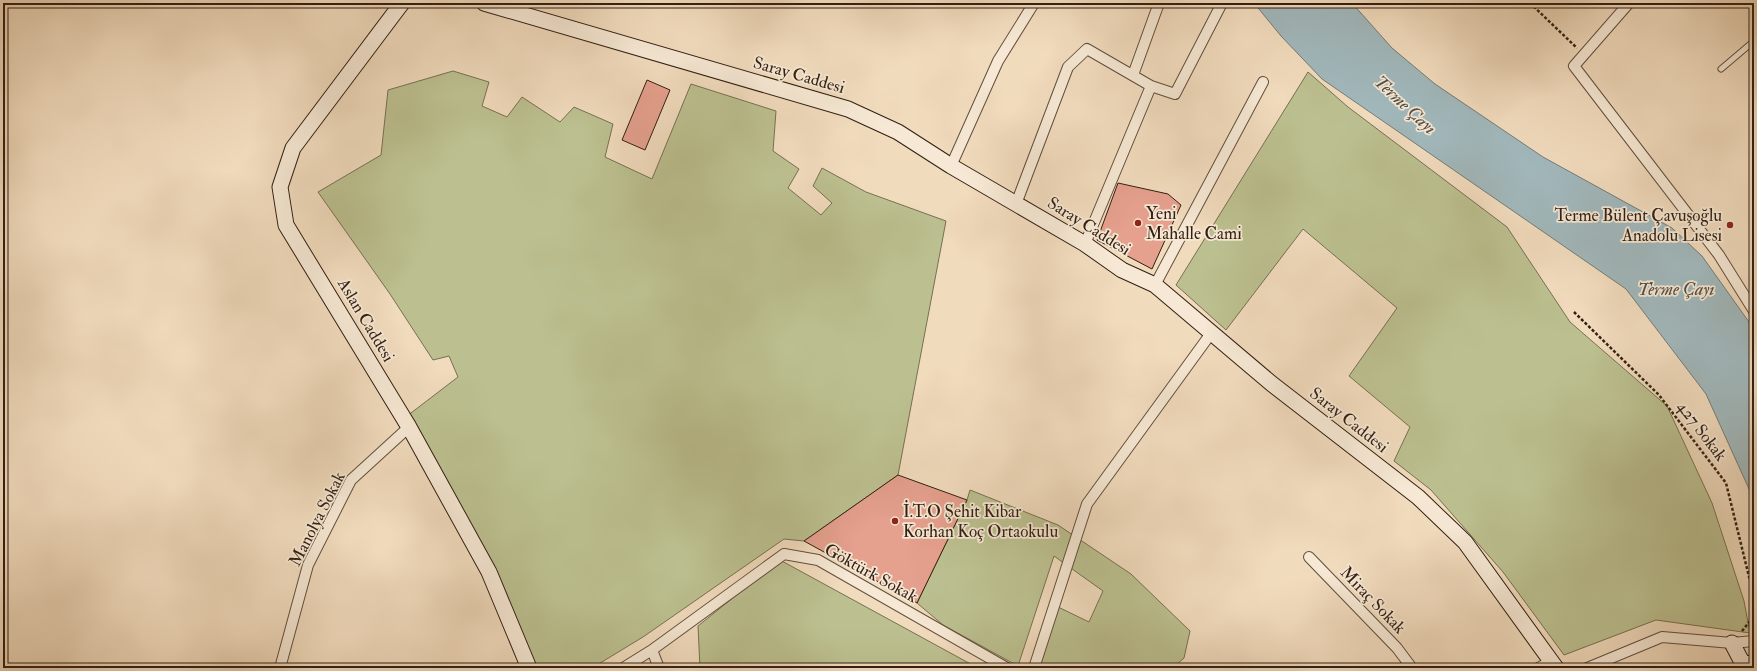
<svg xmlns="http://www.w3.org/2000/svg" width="1757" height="671" font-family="'IM FELL Double Pica',serif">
  <rect width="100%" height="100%" fill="#f1dbbd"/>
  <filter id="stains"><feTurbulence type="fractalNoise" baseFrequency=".005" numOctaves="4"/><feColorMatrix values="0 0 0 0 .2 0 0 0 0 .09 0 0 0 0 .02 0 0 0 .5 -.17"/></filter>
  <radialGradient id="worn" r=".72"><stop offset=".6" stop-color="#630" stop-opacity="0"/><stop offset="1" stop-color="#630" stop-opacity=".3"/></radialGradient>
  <!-- green -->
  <path fill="#bcc090" stroke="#777051" d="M453 71 489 82 482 106 507 117 522 97 560 122 574 107 613 124 605 157 652 179 691 84 776 111 773 151 799 169 788 188 821 215 832 203 813 186 822 168 866 192 946 221 898 475 804 541 784 539 643 637 592 668H527L407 416 458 377 449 356 433 360 390 294 318 192 381 155 388 90Z
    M1308 72 1348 107 1507 227 1570 322 1667 406 1712 503 1744 601 1750 633 1656 620 1564 655 1503 572 1431 490 1394 461 1410 427 1349 376 1397 308 1303 229 1226 330 1176 285Z
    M970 490 1058 525 1131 574 1190 631 1184 658 1173 668H1034L1054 605 1089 622 1103 591 1054 556 1018 666 943 625 917 603 967 500Z
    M780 560 978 668H700L698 626Z"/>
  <!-- water -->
  <path fill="#a1b8bc" stroke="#757b78" d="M1254 3H1352L1392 48 1435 84 1543 157 1672 228 1702 256 1754 329V500L1706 394 1626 289 1322 79 1281 36Z"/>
  <!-- building -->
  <path fill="#e5a08e" stroke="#321f12" d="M647 80 670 90 645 150 622 140Z
    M1118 183 1168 194 1181 205 1152 269 1097 240Z
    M898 475 967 500 917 603 804 541Z"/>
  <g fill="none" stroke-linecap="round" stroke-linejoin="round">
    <!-- lane casing -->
    <g stroke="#624e3d" stroke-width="7">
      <path id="lane" d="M1721 69 1754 41"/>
    </g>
    <!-- street casing -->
    <g stroke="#624e3d" stroke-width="12">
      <path id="street" d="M1629 3 1574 66 1719 255 1754 311
        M1133 75 1159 3
        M951 166 998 61 1034 3
        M1016 204 1068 67 1087 49 1151 86 1175 94 1222 3
        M1085 244 1151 86
        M1155 285 1263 82
        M1309 557 1397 648 1412 668
        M652 650 659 668
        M280 668 308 565 351 480 409 427
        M623 668 652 650 784 554 818 560 1007 668
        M1034 668 1087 504 1212 332
        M1538 668 1552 661
        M1587 668 1662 637 1732 643 1754 641"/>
    </g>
    <!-- secondary casing -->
    <g stroke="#321f12" stroke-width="17">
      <path id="secondary" d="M402 3 293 148 280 187 286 225 409 427 489 572 529 668
        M484 3 848 109 898 132 951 166 1085 244 1122 270 1155 285 1272 384 1418 497 1465 542 1556 668
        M1732 643 1743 664 1754 663"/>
    </g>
    <!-- path -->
    <path stroke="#321f12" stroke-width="2.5" stroke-dasharray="3 2" stroke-linecap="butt" d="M1530 3 1577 48
      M1574 312 1659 395 1726 483 1754 597
      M1742 631 1754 616"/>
    <!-- lane -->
    <use href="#lane" stroke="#f6e8d4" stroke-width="5"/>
    <!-- street -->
    <use href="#street" stroke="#f6e8d4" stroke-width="10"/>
    <!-- secondary -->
    <use href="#secondary" stroke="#f6e8d4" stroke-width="15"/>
  </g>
  <!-- markers -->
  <g fill="#8f2418" stroke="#f6e8d4" stroke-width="1.5">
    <circle cx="1138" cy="223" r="4"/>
    <circle cx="1730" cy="225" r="4"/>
    <circle cx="895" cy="521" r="4"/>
  </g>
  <g text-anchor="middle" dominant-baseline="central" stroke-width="3.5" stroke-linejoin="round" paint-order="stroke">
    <!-- street labels -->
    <g font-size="17" fill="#321f12" stroke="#f6e8d4">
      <text transform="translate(799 75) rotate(16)">Saray Caddesi</text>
      <text transform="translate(1089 226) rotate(32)">Saray Caddesi</text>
      <text transform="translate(366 320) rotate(59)">Aslan Caddesi</text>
      <text transform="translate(1349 420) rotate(38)">Saray Caddesi</text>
      <text transform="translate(1702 431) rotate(53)">427 Sokak</text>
      <text transform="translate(317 519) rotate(-63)">Manolya Sokak</text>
      <text transform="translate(871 573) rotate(29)">Göktürk Sokak</text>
      <text transform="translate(1373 600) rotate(46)">Miraç Sokak</text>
    </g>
    <!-- poi labels -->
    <g font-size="17" fill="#321f12" stroke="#f6e8d4" text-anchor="start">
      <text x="1146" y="213">Yeni<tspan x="1146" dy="20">Mahalle Cami</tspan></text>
      <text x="1722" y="215" text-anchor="end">Terme Bülent Çavuşoğlu<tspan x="1722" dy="20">Anadolu Lisesi</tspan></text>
      <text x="903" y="511">İ.T.O Şehit Kibar<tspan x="903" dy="20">Korhan Koç Ortaokulu</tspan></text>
    </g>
    <!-- water labels -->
    <g font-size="18" font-style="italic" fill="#534d45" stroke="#f6e8d4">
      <text transform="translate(1405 105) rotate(43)">Terme Çayı</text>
      <text x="1676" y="289">Terme Çayı</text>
    </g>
  </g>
  <!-- margin -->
  <rect width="1757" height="671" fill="none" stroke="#f1dbbd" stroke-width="16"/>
  <rect x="4" y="4" width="1749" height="663" fill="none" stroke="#321f12" stroke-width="2"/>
  <rect x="8" y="8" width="1741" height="655" fill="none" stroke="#321f12"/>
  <rect width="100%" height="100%" filter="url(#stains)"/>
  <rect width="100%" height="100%" fill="url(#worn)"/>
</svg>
